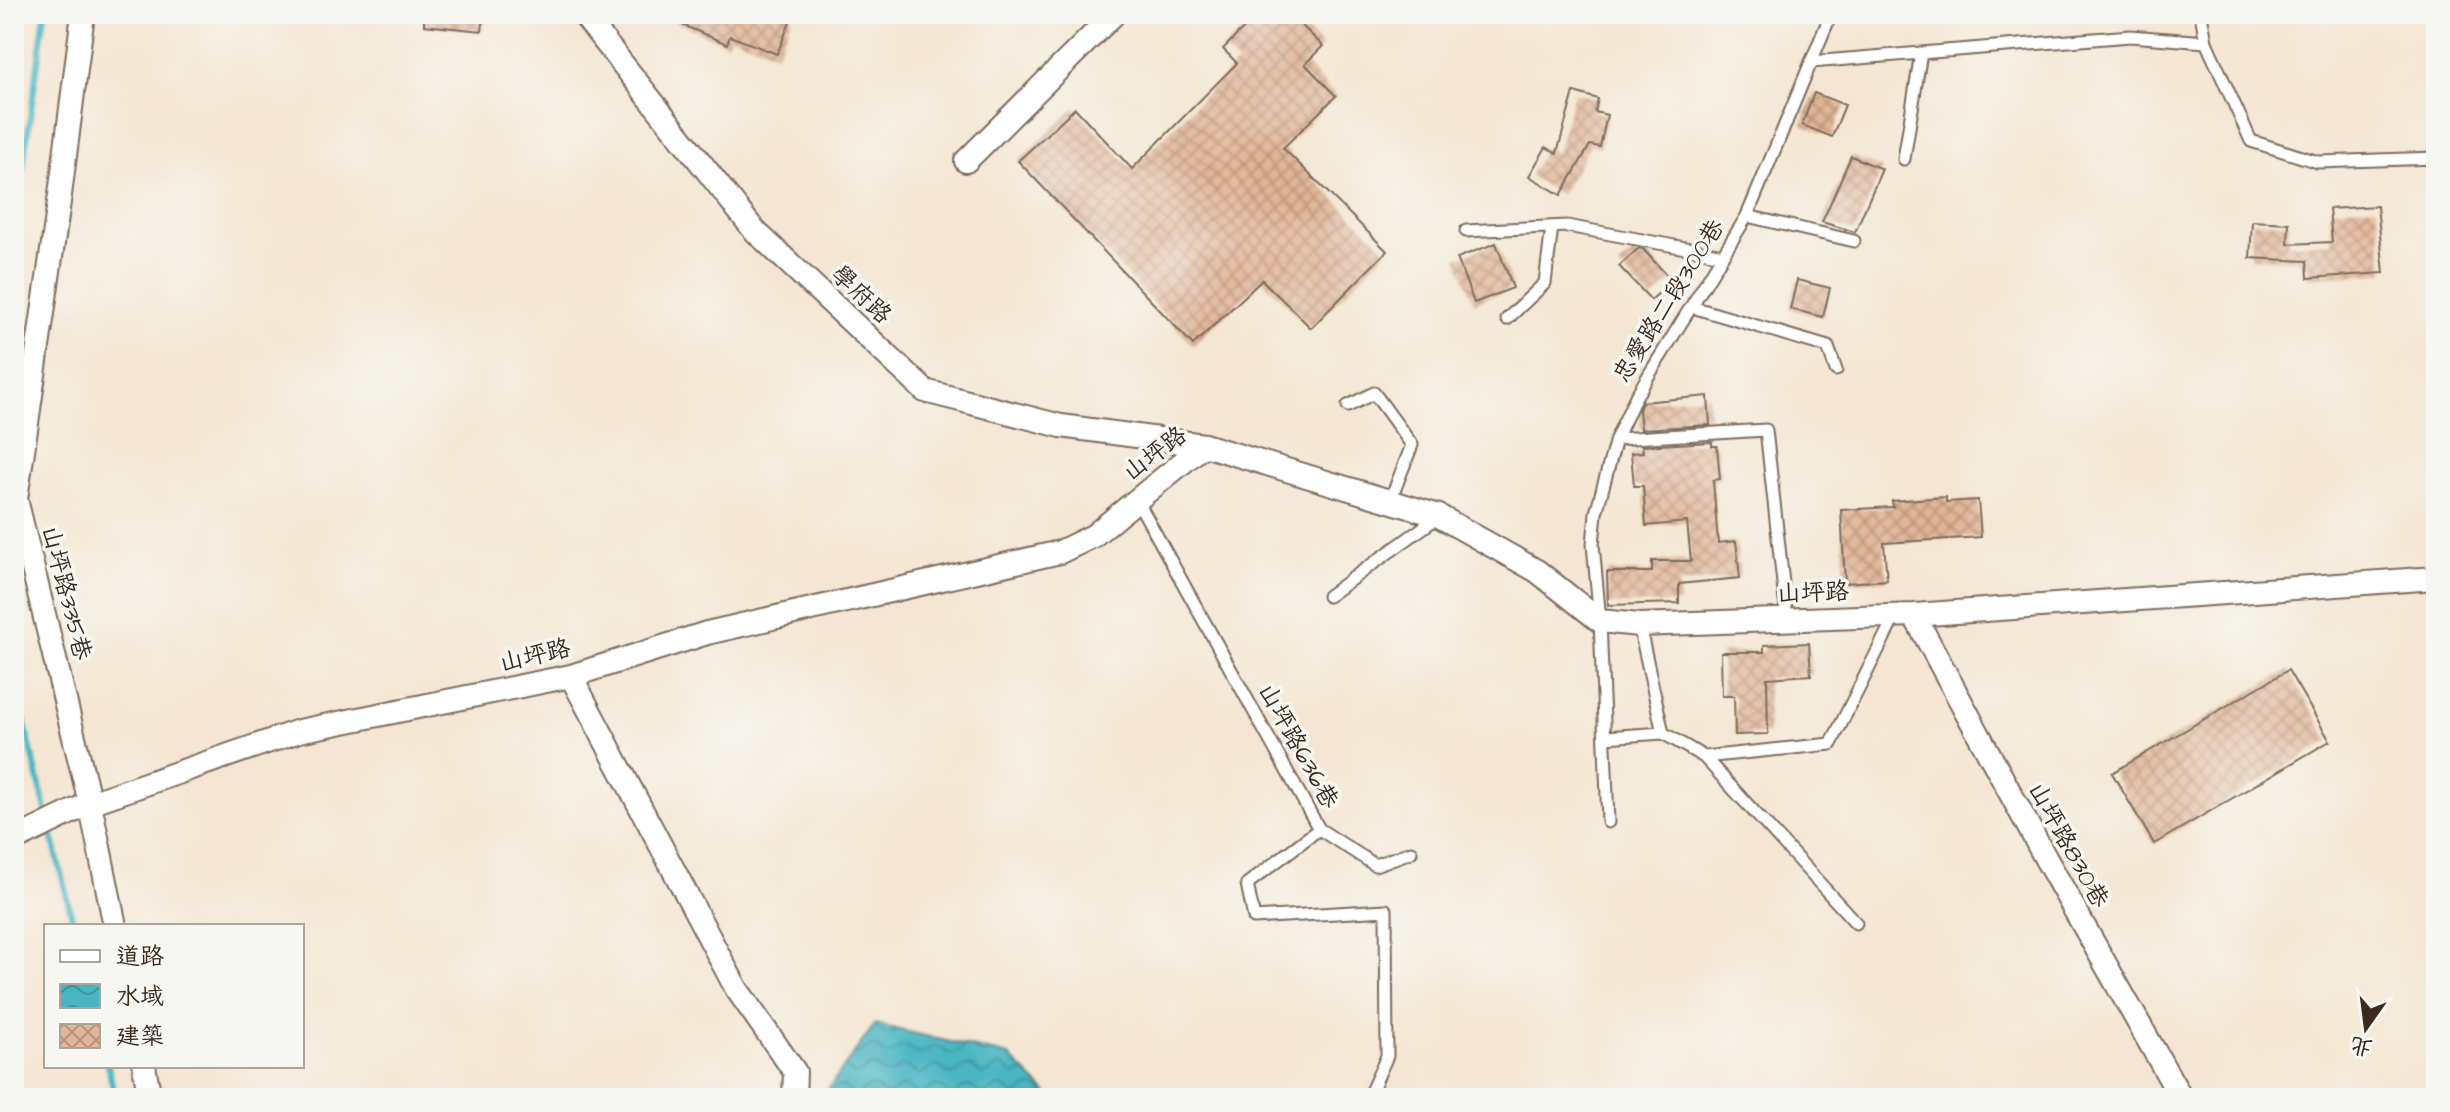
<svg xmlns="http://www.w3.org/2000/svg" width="2450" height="1112" font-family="'Architects Daughter','LXGW WenKai TC',sans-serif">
  <defs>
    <pattern id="water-waves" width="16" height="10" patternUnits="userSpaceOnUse" patternTransform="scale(2)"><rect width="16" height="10" fill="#48b6c2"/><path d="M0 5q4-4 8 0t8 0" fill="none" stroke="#3d949d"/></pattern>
    <pattern id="building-cross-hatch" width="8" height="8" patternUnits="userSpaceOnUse" patternTransform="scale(2)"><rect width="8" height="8" fill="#e2b596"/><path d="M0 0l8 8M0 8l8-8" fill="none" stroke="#b8937a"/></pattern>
  </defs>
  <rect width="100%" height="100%" fill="#f6f6f2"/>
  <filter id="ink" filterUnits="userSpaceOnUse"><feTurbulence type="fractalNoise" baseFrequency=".0125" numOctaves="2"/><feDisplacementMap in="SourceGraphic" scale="16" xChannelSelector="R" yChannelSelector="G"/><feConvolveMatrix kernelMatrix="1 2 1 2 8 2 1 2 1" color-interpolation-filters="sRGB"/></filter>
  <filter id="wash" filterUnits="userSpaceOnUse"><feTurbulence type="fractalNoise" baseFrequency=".006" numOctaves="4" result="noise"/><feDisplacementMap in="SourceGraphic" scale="32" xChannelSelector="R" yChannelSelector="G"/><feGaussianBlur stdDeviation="1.8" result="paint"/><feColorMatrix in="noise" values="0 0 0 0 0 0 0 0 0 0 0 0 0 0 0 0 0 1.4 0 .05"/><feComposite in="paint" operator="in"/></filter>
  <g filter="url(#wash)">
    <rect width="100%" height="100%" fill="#f4e6d2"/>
    <!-- water -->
    <path fill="url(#water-waves)" stroke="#427070" stroke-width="2" d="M875 1024 1009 1056 1052 1098H822Z"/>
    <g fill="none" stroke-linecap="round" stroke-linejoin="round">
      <!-- stream -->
      <path stroke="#48b6c2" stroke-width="6" d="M14 290 22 173 45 14
        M14 679 74 926
        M108 1066 115 1098"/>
    </g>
    <g id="blocks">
      <!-- building -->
      <path fill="url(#building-cross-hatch)" d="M424 14H484L482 31 424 25Z
        M657 14H793L777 54 730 36 727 44Z
        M1258 14H1290L1323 46 1305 64 1336 96 1283 148 1387 251 1311 328 1262 280 1193 345 1018 161 1075 108 1132 169 1237 63 1223 49Z
        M1574 92 1598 99 1595 112 1607 115 1600 147 1590 145 1561 195 1529 176 1546 147 1557 153Z
        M1814 93 1845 105 1832 137 1802 125Z
        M1851 156 1882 169 1855 232 1822 222Z
        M2377 206 2384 273 2308 278 2307 261 2250 258 2252 221 2289 223 2288 244 2332 242 2329 209Z
        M1496 243 1513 288 1474 303 1457 258Z
        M1639 248 1643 249 1672 281 1651 300 1619 266Z
        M1797 280 1830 288 1823 317 1790 309Z
        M1708 396 1710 425 1641 429 1639 410 1642 402Z
        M1712 442V446H1717L1720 479 1713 480 1718 543 1736 541 1740 578 1679 584V603L1608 605 1607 572H1652V561H1691L1687 522 1646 526 1643 486H1634L1631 453 1643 452 1642 446Z
        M1946 497V502L1978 500 1981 537 1884 543 1887 580 1845 583 1841 510 1893 507 1892 501Z
        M1809 643 1811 675 1767 678 1768 734 1735 735 1734 696H1722L1721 652H1764V645Z
        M2288 670 2330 741 2154 844 2112 773Z"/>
    </g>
  </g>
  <g filter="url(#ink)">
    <use href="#blocks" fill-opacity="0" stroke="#7c6c5d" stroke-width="2"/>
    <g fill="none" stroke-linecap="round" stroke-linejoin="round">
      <!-- service casing -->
      <g stroke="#7c6c5d" stroke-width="15">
        <path id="service" d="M2201 14 2206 42 2251 141 2318 162 2436 158
          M1811 62 2130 36 2206 42
          M1904 159 1921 53
          M1747 216 1854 241
          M1466 231 1567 226 1723 255
          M1692 307 1828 347 1836 370
          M1507 319 1545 283 1552 227
          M1348 406 1374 393 1412 445 1390 501
          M1616 439 1766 430 1787 619
          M1137 500 1319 829 1247 884 1254 918 1386 910 1387 1056 1368 1098
          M1328 596 1438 517
          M1639 625 1663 733 1704 757 1831 744 1895 616
          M1605 737 1663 733
          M1704 757 1856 923
          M1608 822 1600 621 1593 544 1596 513 1616 439 1636 396 1747 216 1831 14
          M1319 829 1375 865 1411 852"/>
      </g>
      <!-- minor casing -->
      <g stroke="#7c6c5d" stroke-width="26">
        <path id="minor" d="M83 14 60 195 16 499 90 803 115 926
          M583 14 754 230 925 391 1061 426 1204 445
          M966 161 1114 14
          M1914 615 2046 859 2181 1098
          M571 676 736 988 795 1072 794 1098
          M14 840 90 803 299 731 571 676 707 633 1060 552 1093 536 1204 445 1439 516 1537 571 1600 621 1639 625 1914 615 2436 578
          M144 1066 150 1098"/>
      </g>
      <!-- service -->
      <use href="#service" stroke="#fff" stroke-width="11"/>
      <!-- minor -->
      <use href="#minor" stroke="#fff" stroke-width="22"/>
    </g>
  </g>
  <g text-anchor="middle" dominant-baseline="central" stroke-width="7" stroke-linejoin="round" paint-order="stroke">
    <!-- street labels -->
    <g font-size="24" fill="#3b2a1e" stroke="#f6f6f2">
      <text transform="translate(861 295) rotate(43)">學府路</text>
      <text transform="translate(1669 301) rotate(-58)">忠愛路二段300巷</text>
      <text transform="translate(1155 454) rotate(-37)">山坪路</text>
      <text transform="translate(66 593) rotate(76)">山坪路335巷</text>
      <text transform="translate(1813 593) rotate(-2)">山坪路</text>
      <text transform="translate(535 656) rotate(-13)">山坪路</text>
      <text transform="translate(1298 746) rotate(61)">山坪路636巷</text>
      <text transform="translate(2068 845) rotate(61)">山坪路830巷</text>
    </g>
  </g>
  <!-- margin -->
  <rect width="2450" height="1112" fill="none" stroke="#f6f6f2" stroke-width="48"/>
  <!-- legend -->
  <rect x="44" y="924" width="260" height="144" fill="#f6f6f2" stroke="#aba49d" stroke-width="2"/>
  <rect x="60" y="950" width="40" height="12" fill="#ffffff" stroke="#aba49d" stroke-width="2"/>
  <text x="116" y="964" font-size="24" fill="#3b2a1e">道路</text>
  <rect x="60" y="984" width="40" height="24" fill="url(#water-waves)" stroke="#aba49d" stroke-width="2"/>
  <text x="116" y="1004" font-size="24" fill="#3b2a1e">水域</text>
  <rect x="60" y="1024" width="40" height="24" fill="url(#building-cross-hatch)" stroke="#aba49d" stroke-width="2"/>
  <text x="116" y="1044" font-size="24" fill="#3b2a1e">建築</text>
  <!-- north arrow -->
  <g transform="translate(2366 1028) rotate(194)" stroke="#f6f6f2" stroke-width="6" paint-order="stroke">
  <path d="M0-6L14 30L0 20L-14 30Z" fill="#3b2a1e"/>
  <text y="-12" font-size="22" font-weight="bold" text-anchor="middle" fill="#3b2a1e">北</text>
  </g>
</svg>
